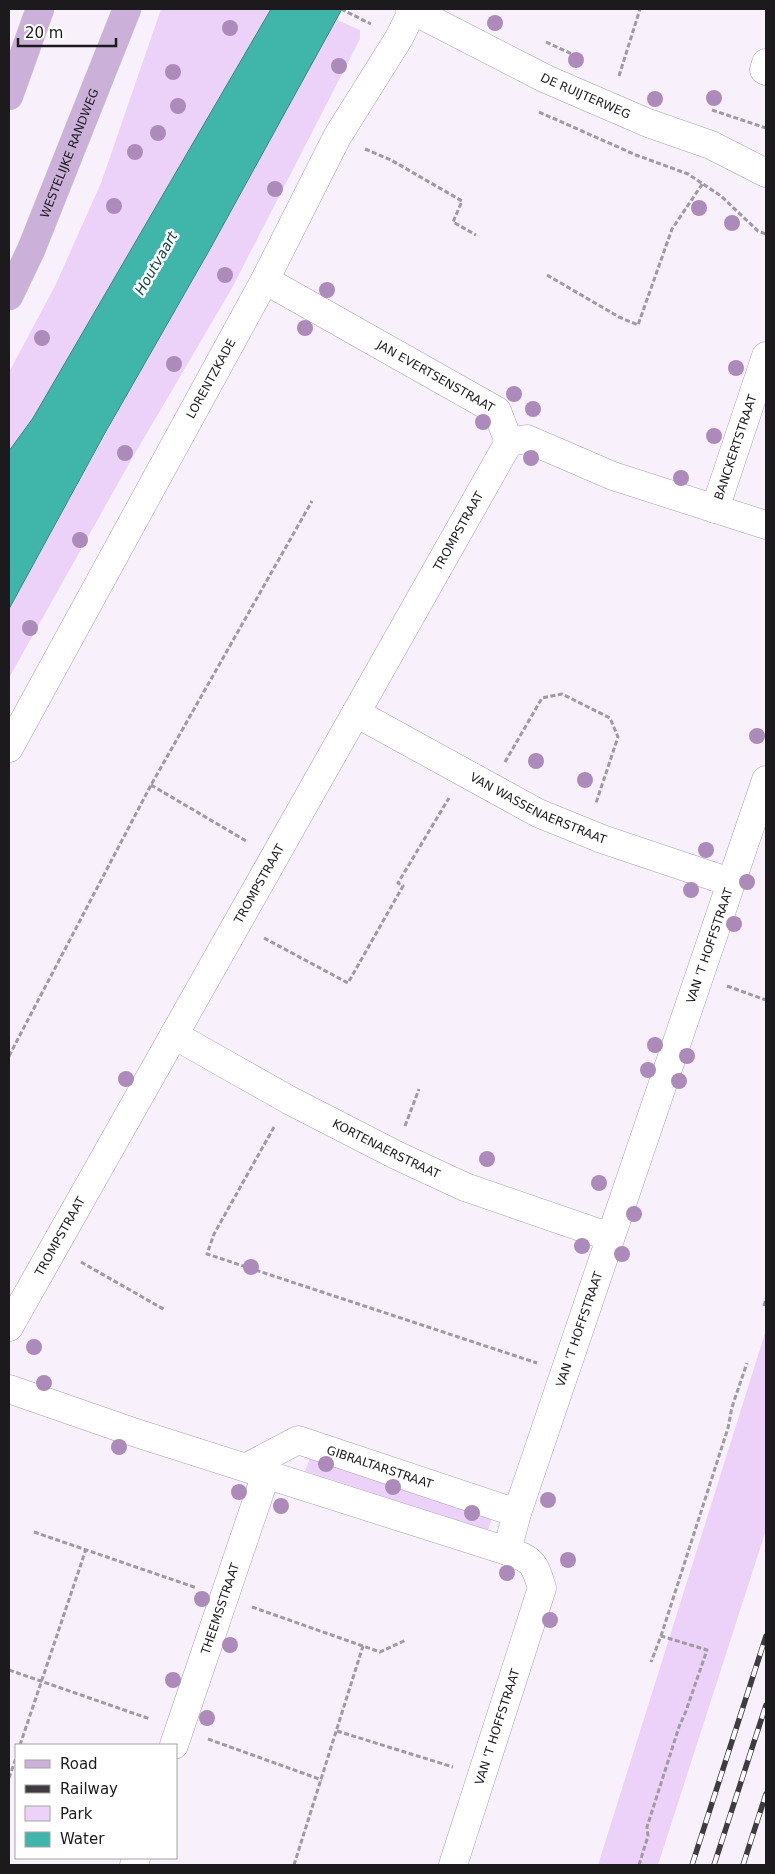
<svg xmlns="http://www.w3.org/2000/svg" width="775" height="1874" font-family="'DejaVu Sans',sans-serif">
  <rect width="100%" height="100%" fill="#f8f1fc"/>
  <!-- green -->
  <path fill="#ecd2f9" d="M161 9H271L33 418 9 451V372L55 286 101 183Z
    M335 19 360 30V39L232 288 130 462 9 678V609Z
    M766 1330V1530L658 1865H598Z
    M315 1445 496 1504 488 1530 305 1471Z"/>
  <!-- water -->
  <path fill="#40b6ab" stroke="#368781" d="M271 9H342L210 249 105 433 9 609V451L33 418Z"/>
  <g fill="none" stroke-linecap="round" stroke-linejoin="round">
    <!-- street casing -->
    <g stroke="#a8a1ac" stroke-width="29">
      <g id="street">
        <path d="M766 63 764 70 766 71"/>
        <path id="s1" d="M265 280 497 411 509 442"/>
        <path d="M509 442 527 439 613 476 766 525"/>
        <path id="s2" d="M715 509 766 356"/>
        <path id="s3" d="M356 713 538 813 602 839 730 882"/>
        <path id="s4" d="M174 1035 289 1100 396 1155 465 1187 610 1237"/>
        <path id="s5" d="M9 1327 509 442"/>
        <path d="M9 1389 130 1431 507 1551"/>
        <path id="s6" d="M247 1467 298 1440 517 1513"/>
        <path id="s7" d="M174 1745 266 1474"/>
        <path d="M134 1865 136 1858"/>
        <path id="s8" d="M453 1865 542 1588C534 1562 533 1560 507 1551L517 1513 766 780"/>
      </g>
    </g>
    <!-- secondary casing -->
    <g stroke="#a8a1ac" stroke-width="29">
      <g id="secondary">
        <path id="s9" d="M410 9 546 79 648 123 711 145 766 173"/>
        <path id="s10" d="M9 748 265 280 337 137 399 38 413 10"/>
      </g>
    </g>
    <!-- primary casing -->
    <g stroke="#d6d6d6" stroke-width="29">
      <g id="primary">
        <path d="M9 96 40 9"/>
        <path id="s11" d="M9 296 31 250 127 9"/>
      </g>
    </g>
    <!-- path -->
    <path stroke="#a09aa3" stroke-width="3" stroke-dasharray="5 2.5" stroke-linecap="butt" d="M341 9 371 24
      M546 42 572 54
      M619 76 640 9
      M712 110 766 128
      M539 112 636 155 688 174 721 196 758 231 766 234
      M365 149 391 160 462 201 453 222 476 235
      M547 275 619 317 638 325 672 229 703 183
      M505 762 542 698 562 694 610 718 618 737 596 803
      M151 785 248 842
      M264 938 348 983 403 886 398 883 449 798
      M727 986 766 1000
      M9 1056 151 785 312 501
      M405 1126 419 1089
      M274 1127 214 1234 207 1254 537 1363
      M81 1262 165 1310
      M764 1306 766 1298
      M34 1532 197 1588
      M252 1607 380 1652 406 1640
      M661 1636 728 1428 732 1407 747 1363
      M9 1670 150 1719
      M337 1731 453 1767
      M208 1739 322 1780
      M20 1745 86 1549
      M9 1778 16 1758
      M294 1865 363 1646
      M639 1865 648 1836 647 1827 679 1727 686 1711 707 1650 661 1636 651 1662"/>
    <!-- street -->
    <use href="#street" stroke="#fff" stroke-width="28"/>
    <!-- secondary -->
    <use href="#secondary" stroke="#fff" stroke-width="28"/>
    <!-- primary -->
    <use href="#primary" stroke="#cbb0d9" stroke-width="28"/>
    <!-- rail casing -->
    <g stroke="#3f3b40" stroke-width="5.5">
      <path id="rail" d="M692 1865 766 1636
        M714 1865 766 1705
        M743 1865 766 1794"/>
    </g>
    <!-- rail -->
    <use href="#rail" stroke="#fff" stroke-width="4" stroke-dasharray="11" stroke-linecap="butt"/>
  </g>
  <!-- trees -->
  <g fill="#ac8bbb">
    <circle cx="495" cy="23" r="8"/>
    <circle cx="230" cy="28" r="8"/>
    <circle cx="576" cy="60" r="8"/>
    <circle cx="339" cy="66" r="8"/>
    <circle cx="173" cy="72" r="8"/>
    <circle cx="714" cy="98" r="8"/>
    <circle cx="655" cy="99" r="8"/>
    <circle cx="178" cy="106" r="8"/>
    <circle cx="158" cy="133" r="8"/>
    <circle cx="135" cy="152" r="8"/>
    <circle cx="275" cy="189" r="8"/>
    <circle cx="114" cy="206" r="8"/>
    <circle cx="699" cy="208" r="8"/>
    <circle cx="732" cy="223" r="8"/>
    <circle cx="225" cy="275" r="8"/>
    <circle cx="327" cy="290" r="8"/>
    <circle cx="305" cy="328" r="8"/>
    <circle cx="42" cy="338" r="8"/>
    <circle cx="174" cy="364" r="8"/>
    <circle cx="736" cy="368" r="8"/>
    <circle cx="514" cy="394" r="8"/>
    <circle cx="533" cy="409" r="8"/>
    <circle cx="483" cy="422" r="8"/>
    <circle cx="714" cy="436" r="8"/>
    <circle cx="125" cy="453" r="8"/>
    <circle cx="531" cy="458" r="8"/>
    <circle cx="681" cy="478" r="8"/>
    <circle cx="80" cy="540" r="8"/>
    <circle cx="30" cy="628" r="8"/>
    <circle cx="757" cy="736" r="8"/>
    <circle cx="536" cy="761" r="8"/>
    <circle cx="585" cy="780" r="8"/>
    <circle cx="706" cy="850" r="8"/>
    <circle cx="747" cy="882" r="8"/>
    <circle cx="691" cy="890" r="8"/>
    <circle cx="734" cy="924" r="8"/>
    <circle cx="655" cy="1045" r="8"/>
    <circle cx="687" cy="1056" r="8"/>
    <circle cx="648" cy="1070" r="8"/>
    <circle cx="126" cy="1079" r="8"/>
    <circle cx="679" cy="1081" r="8"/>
    <circle cx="487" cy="1159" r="8"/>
    <circle cx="599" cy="1183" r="8"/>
    <circle cx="634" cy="1214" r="8"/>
    <circle cx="582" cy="1246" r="8"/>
    <circle cx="622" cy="1254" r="8"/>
    <circle cx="251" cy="1267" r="8"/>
    <circle cx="34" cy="1347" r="8"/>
    <circle cx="44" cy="1383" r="8"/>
    <circle cx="119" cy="1447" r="8"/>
    <circle cx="326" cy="1464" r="8"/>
    <circle cx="393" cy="1487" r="8"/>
    <circle cx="239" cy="1492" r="8"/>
    <circle cx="548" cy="1500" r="8"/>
    <circle cx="281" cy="1506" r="8"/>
    <circle cx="472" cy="1513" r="8"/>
    <circle cx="568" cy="1560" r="8"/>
    <circle cx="507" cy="1573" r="8"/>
    <circle cx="202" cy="1599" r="8"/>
    <circle cx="550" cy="1620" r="8"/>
    <circle cx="230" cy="1645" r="8"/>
    <circle cx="173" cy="1680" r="8"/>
    <circle cx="207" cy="1718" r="8"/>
  </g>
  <g text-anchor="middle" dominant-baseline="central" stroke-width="5" stroke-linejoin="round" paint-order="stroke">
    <!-- street labels -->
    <g font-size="12" fill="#1d1a1e" stroke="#fff">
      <text stroke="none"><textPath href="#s9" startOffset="196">DE RUIJTERWEG</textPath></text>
      <text stroke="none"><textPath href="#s11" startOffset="155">WESTELIJKE RANDWEG</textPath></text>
      <text stroke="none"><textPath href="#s1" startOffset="196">JAN EVERTSENSTRAAT</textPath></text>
      <text stroke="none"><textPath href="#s10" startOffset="421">LORENTZKADE</textPath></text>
      <text stroke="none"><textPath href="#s2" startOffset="65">BANCKERTSTRAAT</textPath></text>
      <text stroke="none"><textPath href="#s5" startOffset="914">TROMPSTRAAT</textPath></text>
      <text stroke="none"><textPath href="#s3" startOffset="206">VAN WASSENAERSTRAAT</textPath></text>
      <text stroke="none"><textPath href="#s5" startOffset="509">TROMPSTRAAT</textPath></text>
      <text stroke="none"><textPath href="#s8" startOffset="984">VAN 'T HOFFSTRAAT</textPath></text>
      <text stroke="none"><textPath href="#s4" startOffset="241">KORTENAERSTRAAT</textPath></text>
      <text stroke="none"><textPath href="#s5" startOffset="104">TROMPSTRAAT</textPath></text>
      <text stroke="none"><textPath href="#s8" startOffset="579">VAN 'T HOFFSTRAAT</textPath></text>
      <text stroke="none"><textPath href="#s6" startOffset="144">GIBRALTARSTRAAT</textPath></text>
      <text stroke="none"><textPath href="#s7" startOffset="144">THEEMSSTRAAT</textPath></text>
      <text stroke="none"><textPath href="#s8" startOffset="145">VAN 'T HOFFSTRAAT</textPath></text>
    </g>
    <!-- water labels -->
    <g font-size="14" font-style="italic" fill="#154843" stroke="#fff">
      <text transform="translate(156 263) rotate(-60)">Houtvaart</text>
    </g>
  </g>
  <!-- border -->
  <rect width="775" height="1874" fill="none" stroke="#1d1a1e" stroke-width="20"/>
  <!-- legend -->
  <rect x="15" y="1744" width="162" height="115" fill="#ffffff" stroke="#a5a3a5"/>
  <rect x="25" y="1760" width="25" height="8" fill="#cbb0d9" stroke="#a5a3a5"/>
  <text x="60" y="1769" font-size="15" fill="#1d1a1e">Road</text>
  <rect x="25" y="1785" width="25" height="8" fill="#3f3b40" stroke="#a5a3a5"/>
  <text x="60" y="1794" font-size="15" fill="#1d1a1e">Railway</text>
  <rect x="25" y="1806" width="25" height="15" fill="#ecd2f9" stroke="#a5a3a5"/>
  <text x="60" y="1819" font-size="15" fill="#1d1a1e">Park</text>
  <rect x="25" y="1832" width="25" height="15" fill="#40b6ab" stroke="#a5a3a5"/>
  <text x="60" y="1844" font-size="15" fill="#1d1a1e">Water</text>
  <!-- scale -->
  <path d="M18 38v8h98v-8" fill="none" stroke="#1d1a1e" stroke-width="2.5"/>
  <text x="25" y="38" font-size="15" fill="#1d1a1e" stroke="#ffffff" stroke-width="4" paint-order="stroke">20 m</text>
</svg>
